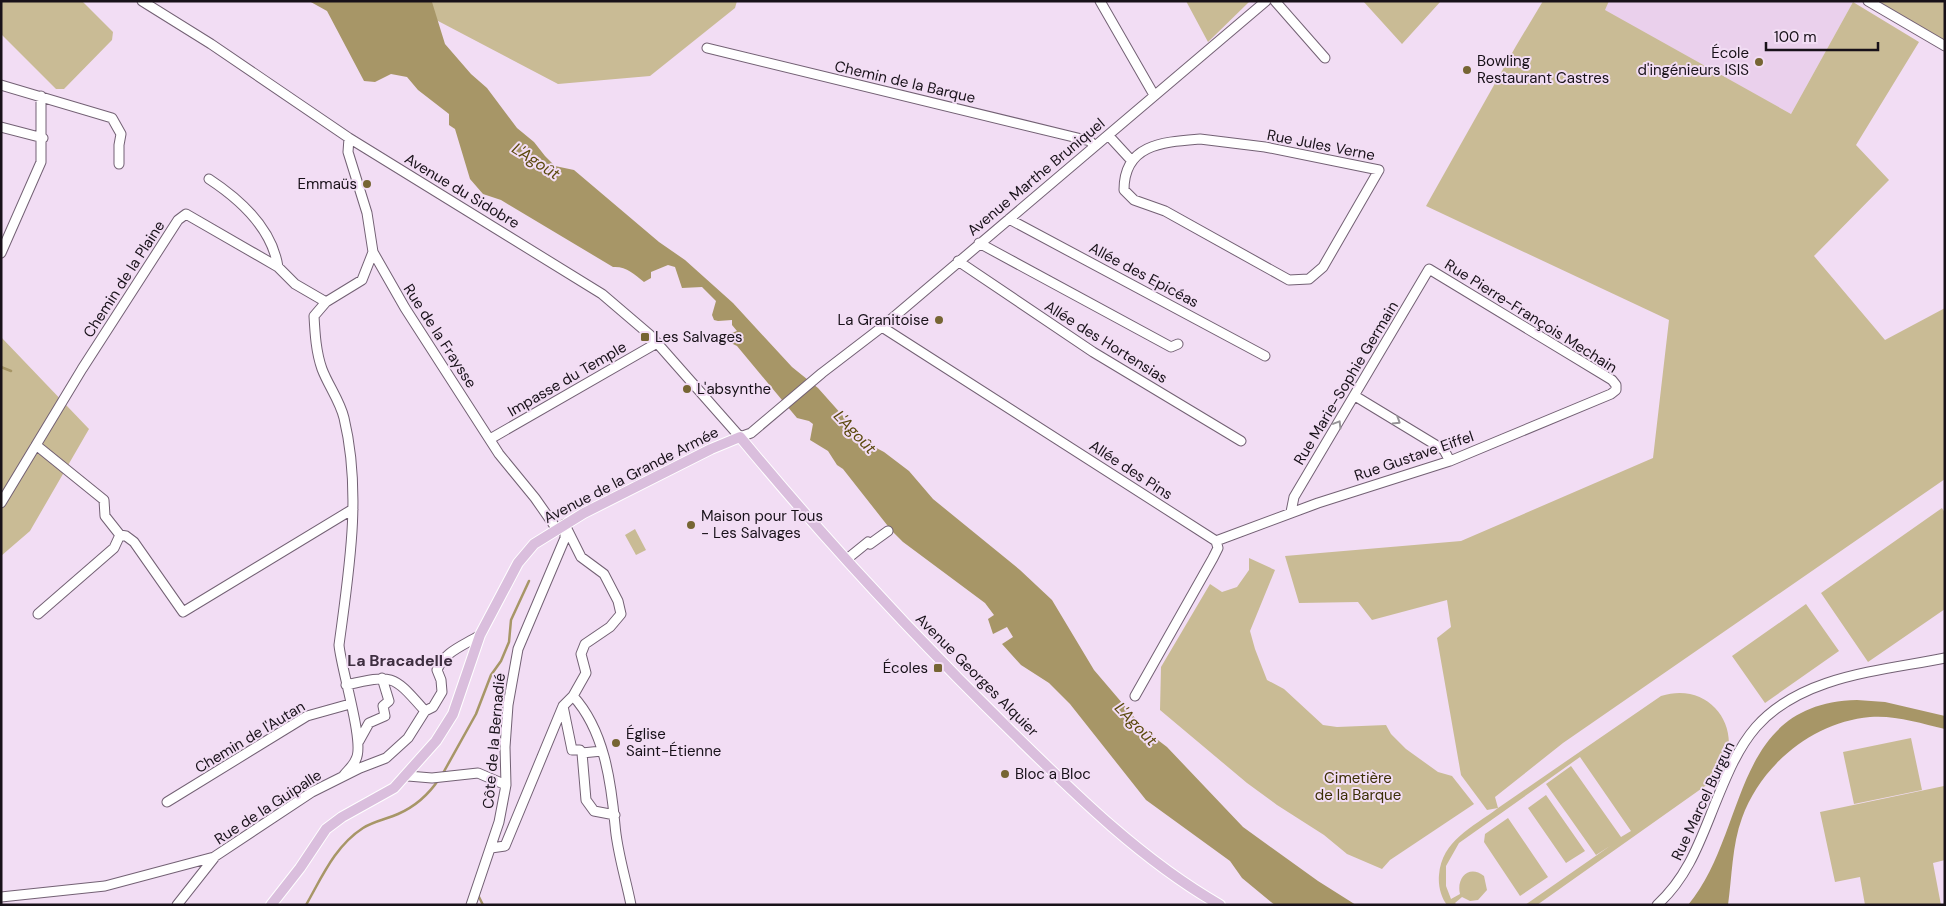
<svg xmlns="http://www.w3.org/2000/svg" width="1946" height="906" font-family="'DM Sans',sans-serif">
  <rect width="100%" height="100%" fill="#f2ddf4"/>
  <!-- built -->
  <path fill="#ead0ec" d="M1609 1H1851L1853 2 1791 114 1604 10Z"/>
  <!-- green -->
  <path fill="#c9bb95" d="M1 1H82L113 32 112 40 64 89H56L1 34Z
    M400 1H737L735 8 650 76 558 84Z
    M1186 1H1249V2L1208 42Z
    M1363 1H1441L1402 44Z
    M1543 1H1609L1605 10 1791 114 1853 2 1919 42 1856 145 1889 180 1814 256 1885 340 1945 308V479L1563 743 1495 797 1498 808 1661 696C1714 679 1750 737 1715 779L1537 905H1525L1610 846 1596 855 1546 784 1571 766 1621 837 1631 831 1580 757 1459 843 1446 866V886L1451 899 1460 894C1456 878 1469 864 1484 876L1487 890 1478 900 1470 901 1462 897 1455 903 1457 905H1447C1441 897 1438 886 1439 875 1442 840 1472 828 1498 808L1487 810 1461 775 1437 638 1451 627 1447 600 1372 620 1358 602 1299 603 1285 556 1461 541 1653 458 1669 320 1426 206 1516 46Z
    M1875 1H1945V41Z
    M1 337 89 429 30 531 1 556Z
    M1942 508 1945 513V609L1868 662 1821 593Z
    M635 529 646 550 636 555 625 535Z
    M1249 558 1275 570 1250 631 1255 649 1267 680 1284 689 1323 725 1337 727 1386 725 1391 734 1406 749 1438 772 1452 776 1474 804 1390 860 1382 869 1347 854 1324 835 1277 805 1247 783 1160 710 1161 667 1210 584 1222 592 1237 587 1249 570Z
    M1806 604 1839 651 1765 703 1732 656Z
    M1911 738 1922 790 1854 804 1843 752Z
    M1944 786 1945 860 1933 863 1941 905H1865L1860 877 1835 882 1820 812Z
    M1546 795 1585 851 1566 863 1528 808Z
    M1508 818 1548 877 1520 896 1484 842 1485 834Z"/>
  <!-- water -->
  <path fill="#a79667" d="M309 1 432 2 445 44 471 74 487 88 517 128 534 142 545 156 555 166 574 170 659 242 685 260 733 303 792 367 818 388 867 443 884 452 909 471 933 499 1020 570 1052 600 1094 670 1146 731 1167 747 1243 827 1318 881 1356 905H1275L1271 902 1242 878 1230 861 1146 800 1070 704 1049 683 1021 665 1002 644 1013 637 1007 627 993 634 988 619 994 615 985 603 903 542 891 530 843 469 837 465 828 451 810 440 813 424 809 421 797 418 737 346 729 342 726 335 737 331 732 325V320L718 321 714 320 712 315 716 301 702 287 682 288 675 267 668 265 651 272V278L644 282C634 274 626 266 613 267L501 200 483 194 470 179 455 129 449 125V114L418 90 407 77 391 74 375 82 364 81 327 11Z
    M1857 700 1885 702 1945 716V729C1920 723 1895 715 1870 717 1813 722 1761 765 1742 818 1732 845 1732 877 1728 905H1688C1749 832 1730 703 1857 700Z"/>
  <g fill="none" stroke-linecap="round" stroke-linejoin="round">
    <!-- stream -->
    <path stroke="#a79667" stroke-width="2.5" d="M1 367 11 371
      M442 775 476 714 491 675 501 661 509 642 511 620 529 581
      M478 895 483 905
      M306 905C322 877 335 846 363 828 374 821 387 819 398 814 414 807 429 794 439 779"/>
    <!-- minor casing -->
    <g stroke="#736174" stroke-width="11">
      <path id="minor" d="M142 1 211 44 349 138 602 294 650 335 740 437 751 433 822 373 882 327 1266 1
        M1100 1 1154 95
        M1275 1 1325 58
        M1868 1 1945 46
        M707 48 1090 141 1094 146
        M1 85 112 118 121 134 119 145V164
        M1 127 43 138
        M1108 135 1131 160
        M349 138 348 152 367 213 373 252 405 308 499 454 535 498 556 528
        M1200 139 1265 147 1379 170 1323 267 1309 279 1289 280 1165 211 1134 200 1124 190C1124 144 1163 142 1200 139Z
        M209 179C241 200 272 228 278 267
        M1009 219 1265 356
        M979 243 1171 347 1178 344
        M1 253 41 162V96
        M958 261 1093 352 1241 441
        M882 327 1216 541 1218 548 1213 558 1135 696
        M1355 396 1444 450 1450 461
        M490 439 657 343
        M36 445 104 500 105 516 120 535
        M1 503 82 369 178 220 186 214 278 267 295 284 326 302
        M120 535 126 536 134 542 183 612 353 509
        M1216 541 1318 503 1450 461 1611 394 1616 390V385L1612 380 1429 269 1294 497 1291 512
        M847 559 868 542 870 544 888 531
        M38 614 114 548 120 535
        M346 685C394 674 393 675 425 711
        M573 696C604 730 611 781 615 825 617 852 626 879 631 905
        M563 706 572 750H580L582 753 586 800 594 811 615 815
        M359 741 369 723 385 716 383 706 389 701 382 678
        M582 753 602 751
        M344 775C348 770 354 765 356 759 365 743 341 669 339 645 349 570 362 493 344 418 340 401 328 385 322 369 316 352 315 334 314 316L326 302 362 280 373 252
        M408 776 432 778 478 773 506 785
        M167 802 307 716 350 704
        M491 848 505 846 563 706 573 696 586 673 581 654 585 644 610 627 621 614 618 601 604 574 581 557 567 529
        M1 897 105 886 214 857 312 792 360 768 386 758 408 738 425 711 433 707 442 692 441 680 437 670C445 651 463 646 480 635
        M177 905 214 858
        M471 905 499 822 506 785 505 747 508 705 518 649 565 538V524
        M1657 905C1688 877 1700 841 1715 804 1726 777 1737 749 1756 727 1802 675 1881 671 1945 658"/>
    </g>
    <!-- major casing -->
    <g stroke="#fff" stroke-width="12">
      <path id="major" d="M271 905 300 868 326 829 342 817 394 788 436 741 453 714 480 635 518 563 534 544 584 513 711 449 740 437C826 541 918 640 1014 734 1077 796 1143 861 1220 905"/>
    </g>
    <!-- minor -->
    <use href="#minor" stroke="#fff" stroke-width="9"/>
    <!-- major -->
    <use href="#major" stroke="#dabedd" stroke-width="10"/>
  </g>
  <!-- one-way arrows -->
  <defs><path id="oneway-chevron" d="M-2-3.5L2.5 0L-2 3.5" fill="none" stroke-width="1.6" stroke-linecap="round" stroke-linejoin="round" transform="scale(1.25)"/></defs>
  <g stroke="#979498">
    <use href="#oneway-chevron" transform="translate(1397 421) rotate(32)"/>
    <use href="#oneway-chevron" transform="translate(1338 424) rotate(-59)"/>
  </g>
  <!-- markers -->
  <g fill="#766533" stroke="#f2ddf4" stroke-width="2">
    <circle cx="1759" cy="62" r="5"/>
    <circle cx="1467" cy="70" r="5"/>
    <circle cx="367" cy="184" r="5"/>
    <circle cx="939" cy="320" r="5"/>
    <rect x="640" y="332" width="10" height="10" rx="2.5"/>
    <circle cx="687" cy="389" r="5"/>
    <circle cx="691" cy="525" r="5"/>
    <rect x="933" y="663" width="10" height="10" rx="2.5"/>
    <circle cx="616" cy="743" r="5"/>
    <circle cx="1005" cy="774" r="5"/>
  </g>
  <g text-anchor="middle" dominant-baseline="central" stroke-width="4" stroke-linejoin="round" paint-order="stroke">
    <!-- poi labels -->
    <g font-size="15" fill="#181119" stroke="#f2ddf4" text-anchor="start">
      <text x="1749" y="53" text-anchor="end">École<tspan x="1749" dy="17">d'ingénieurs ISIS</tspan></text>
      <text x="1477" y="61">Bowling<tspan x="1477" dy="17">Restaurant Castres</tspan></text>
      <text x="357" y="184" text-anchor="end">Emmaüs</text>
      <text x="929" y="320" text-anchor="end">La Granitoise</text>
      <text x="655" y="337">Les Salvages</text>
      <text x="697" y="389">L'absynthe</text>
      <text x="701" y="516">Maison pour Tous<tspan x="701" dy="17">- Les Salvages</tspan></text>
      <text x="928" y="668" text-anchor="end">Écoles</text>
      <text x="626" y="734">Église<tspan x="626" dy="17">Saint-Étienne</tspan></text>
      <text x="1015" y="774">Bloc a Bloc</text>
    </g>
    <!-- street labels -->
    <g font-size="15" fill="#181119" stroke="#f2ddf4">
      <text transform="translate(905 82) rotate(13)">Chemin de la Barque</text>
      <text transform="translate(1321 145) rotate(11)">Rue Jules Verne</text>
      <text transform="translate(1036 177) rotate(-40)">Avenue Marthe Bruniquel</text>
      <text transform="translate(462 191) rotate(31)">Avenue du Sidobre</text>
      <text transform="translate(1144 275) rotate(28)">Allée des Epicéas</text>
      <text transform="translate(124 279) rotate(-57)">Chemin de la Plaine</text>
      <text transform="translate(1531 316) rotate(32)">Rue Pierre-François Mechain</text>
      <text transform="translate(440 336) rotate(57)">Rue de la Fraysse</text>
      <text transform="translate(1106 342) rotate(32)">Allée des Hortensias</text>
      <text transform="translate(567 379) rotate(-30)">Impasse du Temple</text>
      <text transform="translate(1346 383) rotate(-59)">Rue Marie-Sophie Germain</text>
      <text transform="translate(1414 456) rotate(-19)">Rue Gustave Eiffel</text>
      <text transform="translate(1131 470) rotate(33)">Allée des Pins</text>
      <text transform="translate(631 475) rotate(-27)">Avenue de la Grande Armée</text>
      <text transform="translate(977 675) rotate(45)">Avenue Georges Alquier</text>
      <text transform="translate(250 737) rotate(-31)">Chemin de l'Autan</text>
      <text transform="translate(494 741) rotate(-85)">Côte de la Bernadié</text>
      <text transform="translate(1703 801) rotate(-65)">Rue Marcel Burgun</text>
      <text transform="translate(268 807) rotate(-33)">Rue de la Guipalle</text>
    </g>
    <!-- park labels -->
    <g font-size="15" fill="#3b2f05" stroke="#f2ddf4">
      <text x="1358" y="778">Cimetière<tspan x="1358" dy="17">de la Barque</tspan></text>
    </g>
    <!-- water labels -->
    <g font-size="16" font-style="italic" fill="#5b490d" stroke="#f2ddf4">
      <text transform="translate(536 161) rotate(33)">L'Agoût</text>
      <text transform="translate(855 432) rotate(46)">L'Agoût</text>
      <text transform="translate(1136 724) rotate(46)">L'Agoût</text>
    </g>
    <!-- neighbourhood labels -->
    <g font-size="16" font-weight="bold" fill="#3e2e40" stroke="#f2ddf4">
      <text x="400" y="660">La Bracadelle</text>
    </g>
  </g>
  <!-- border -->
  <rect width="1946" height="906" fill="none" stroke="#181119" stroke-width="5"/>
  <!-- scale -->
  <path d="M1766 42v8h112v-8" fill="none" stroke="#181119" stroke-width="2.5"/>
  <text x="1774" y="42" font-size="15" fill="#181119" stroke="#f2ddf4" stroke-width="4" paint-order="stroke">100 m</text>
</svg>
